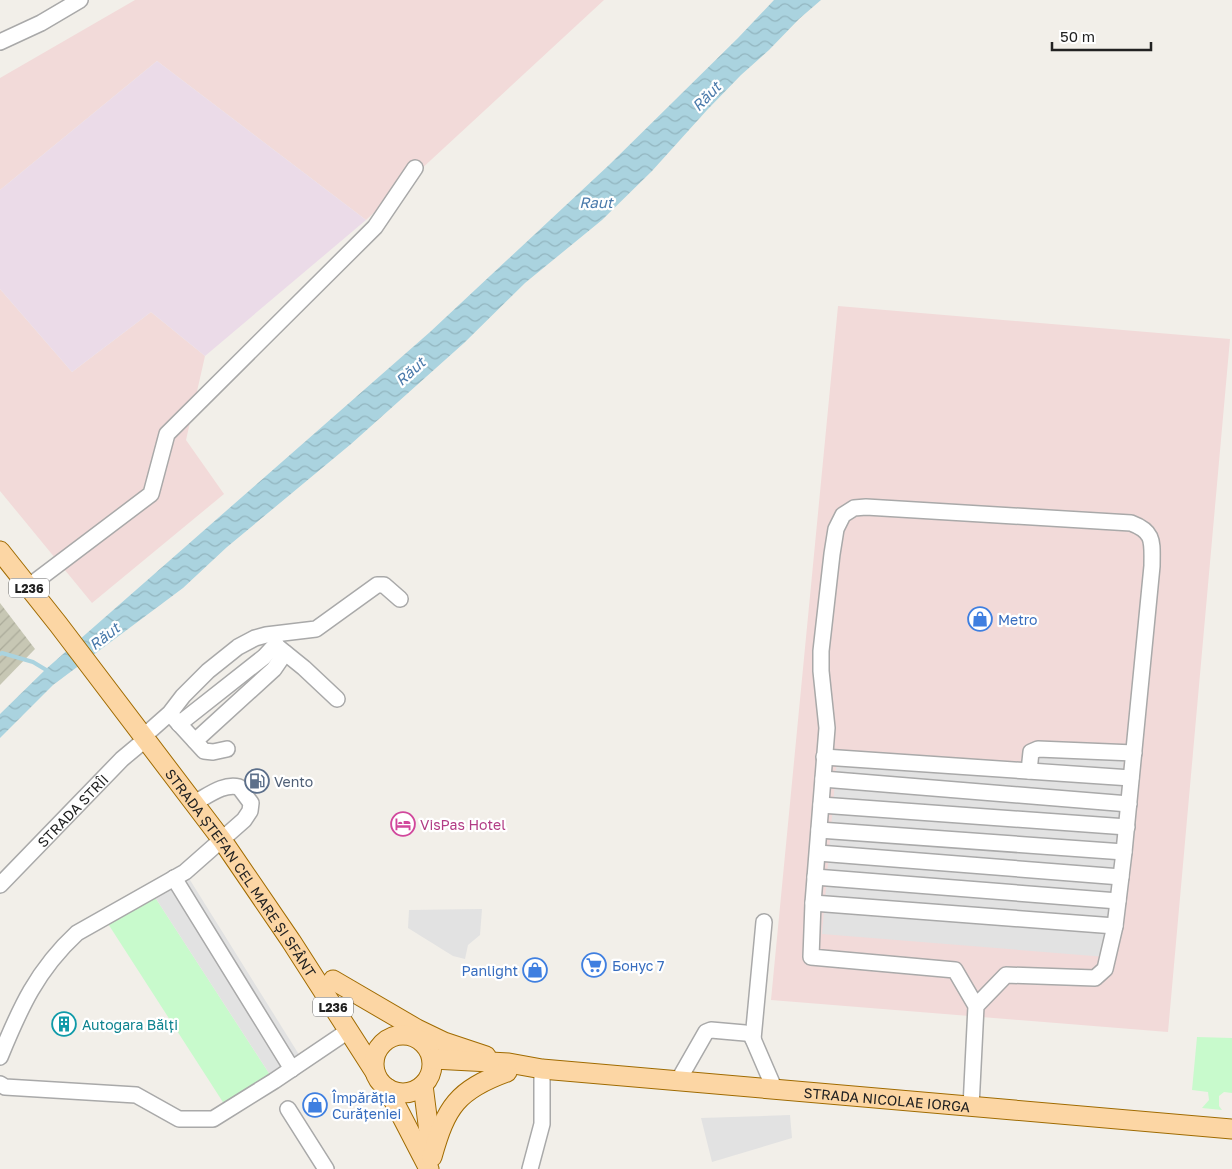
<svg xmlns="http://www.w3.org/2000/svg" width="1232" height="1169" font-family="'Golos Text',sans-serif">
  <defs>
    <pattern id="construction-furrows" width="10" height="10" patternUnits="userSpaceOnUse" patternTransform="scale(1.25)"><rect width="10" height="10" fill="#c7c7b4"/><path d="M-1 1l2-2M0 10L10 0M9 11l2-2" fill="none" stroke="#abab9a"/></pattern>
    <pattern id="water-waves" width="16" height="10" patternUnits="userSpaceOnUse" patternTransform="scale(1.25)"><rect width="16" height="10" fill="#aad3df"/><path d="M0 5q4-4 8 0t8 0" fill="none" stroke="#92b5bf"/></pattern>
  </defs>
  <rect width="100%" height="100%" fill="#f2efe9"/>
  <!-- commercial -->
  <path fill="#f2dad9" d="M135 0H604L366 220 157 61 0 190V78Z
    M0 289 72 372 151 312 205 356 186 440 224 494 92 603 0 491Z
    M838 306 1230 339 1168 1032 771 1000Z"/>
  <!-- industrial -->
  <path fill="#ebdbe8" d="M157 61 366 220 205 356 151 312 72 372 0 289V190Z"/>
  <!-- construction -->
  <path fill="url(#construction-furrows)" d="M0 603 35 649 0 685Z"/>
  <!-- park -->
  <path fill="#c8facc" d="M151 891 274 1081 228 1110 103 916Z
    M1197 1037 1232 1038V1093L1224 1092 1219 1096V1106L1222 1110 1202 1108 1209 1100 1208 1092 1192 1090Z"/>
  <!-- parking -->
  <path fill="#e2e2e2" d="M1035 741 1125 747 1106 957 822 934 837 758 1032 771Z
    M185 872 303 1061 274 1081 151 891Z
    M482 909 480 935 468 945 465 959 453 956 408 928 409 910Z
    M790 1115 792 1138 712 1162 701 1118Z"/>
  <!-- water -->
  <path fill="url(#water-waves)" d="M774 0H821L799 19 769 50 741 75 707 110 652 171 602 220 525 283 464 343 351 444 227 547 183 588 53 685 0 738V714L46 669 430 332 609 165 738 38Z"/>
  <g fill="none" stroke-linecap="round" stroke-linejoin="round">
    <!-- stream -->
    <path stroke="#aad3df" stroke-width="4" d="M0 654 2 653 33 662 48 671"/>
    <!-- minor casing -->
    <g stroke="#a9a9a9" stroke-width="18">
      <g id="minor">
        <path d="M0 42 41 23 80 0"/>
        <path d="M28 587 151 494 167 434 375 227 415 168"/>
        <path d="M278 647 304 668 337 699"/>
        <path d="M172 716 204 751 213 752 227 749"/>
        <path d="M179 724 264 657 276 644"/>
        <path d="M144 736 170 713 183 696 208 671 238 647 255 638 266 635 316 629 377 585H384L400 599"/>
        <path d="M195 741 274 669 285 653"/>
        <path d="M824 757 1131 778"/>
        <path d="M1029 771 1031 752 1038 749 1134 753"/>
        <path d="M823 779 1129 804"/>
        <path d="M821 805 1127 827"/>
        <path d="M819 830 1124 852"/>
        <path d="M818 853 1121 877"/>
        <path d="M815 877 1118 901"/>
        <path d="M174 878 292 1069"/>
        <path id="s1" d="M0 885 122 759 146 739"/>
        <path d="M813 903 1115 926"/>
        <path d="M753 1039 764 922"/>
        <path d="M0 1057C20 1008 37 970 77 933L185 872 244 820 250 811 251 803 239 787C223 783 208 796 194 803"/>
        <path d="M678 1081 706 1032 711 1030 745 1033 750 1034 753 1039 775 1090"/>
        <path d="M0 1084 5 1087 136 1095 179 1119H213L274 1081 348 1031"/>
        <path d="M971 1107 976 1006 955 970 811 957 813 903 827 728 821 671V651L832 554 836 529 843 515 854 508 866 507 1131 523C1155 532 1152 542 1152 566L1124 852 1115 926 1105 969 1095 978 1006 975 976 1006"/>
        <path d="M288 1109 326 1169"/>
        <path d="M530 1169 542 1124V1069"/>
      </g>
    </g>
    <!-- major casing -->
    <g stroke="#a06b00" stroke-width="21">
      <g id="major">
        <path id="s2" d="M0 551 58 624 222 840 291 941 375 1072"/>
        <path d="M333 980 417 1029 444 1042 486 1056"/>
        <circle cx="403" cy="1064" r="29"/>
        <path id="s3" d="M433 1059 509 1063 542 1069 1232 1129"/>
        <path d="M423 1085 431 1148"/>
        <path d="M387 1088 429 1169"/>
        <path d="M432 1157C446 1107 457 1090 507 1072"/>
      </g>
    </g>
    <!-- minor -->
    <use href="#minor" stroke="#fff" stroke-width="15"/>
    <!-- major -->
    <use href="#major" stroke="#fcd6a4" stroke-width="19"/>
  </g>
  <!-- icons -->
  <defs>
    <g id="shop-ring" transform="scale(1.25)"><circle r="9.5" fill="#fff" stroke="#3f7fe0" stroke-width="1.5"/><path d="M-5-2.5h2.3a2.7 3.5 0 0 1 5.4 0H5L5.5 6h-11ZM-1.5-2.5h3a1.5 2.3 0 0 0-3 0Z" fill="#3f7fe0"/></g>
    <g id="fuel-ring" transform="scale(1.25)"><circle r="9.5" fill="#fff" stroke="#5c6f8a" stroke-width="1.5"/><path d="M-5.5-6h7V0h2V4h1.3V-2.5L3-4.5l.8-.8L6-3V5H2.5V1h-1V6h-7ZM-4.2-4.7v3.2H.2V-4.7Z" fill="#5c6f8a"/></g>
    <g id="hotel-ring" transform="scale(1.25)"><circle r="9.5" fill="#fff" stroke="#d1479c" stroke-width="1.5"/><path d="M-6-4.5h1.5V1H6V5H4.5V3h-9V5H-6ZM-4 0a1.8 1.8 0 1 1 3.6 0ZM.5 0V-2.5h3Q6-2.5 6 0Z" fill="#d1479c"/></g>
    <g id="supermarket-ring" transform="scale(1.25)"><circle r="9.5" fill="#fff" stroke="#3f7fe0" stroke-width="1.5"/><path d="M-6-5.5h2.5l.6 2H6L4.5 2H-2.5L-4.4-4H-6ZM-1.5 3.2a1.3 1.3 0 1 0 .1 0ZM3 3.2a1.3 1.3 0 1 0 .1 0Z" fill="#3f7fe0"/></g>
    <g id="building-ring" transform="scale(1.25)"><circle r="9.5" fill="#fff" stroke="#0f9aa8" stroke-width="1.5"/><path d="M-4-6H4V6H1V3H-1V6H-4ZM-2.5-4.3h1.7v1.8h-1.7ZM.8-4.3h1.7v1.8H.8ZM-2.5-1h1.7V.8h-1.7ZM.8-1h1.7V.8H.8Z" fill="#0f9aa8"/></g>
  </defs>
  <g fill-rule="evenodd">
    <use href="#shop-ring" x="980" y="619"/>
    <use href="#fuel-ring" x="257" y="781"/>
    <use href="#hotel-ring" x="403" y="824"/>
    <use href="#supermarket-ring" x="594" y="965"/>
    <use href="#shop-ring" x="535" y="970"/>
    <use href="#building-ring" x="64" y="1024"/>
    <use href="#shop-ring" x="315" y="1105"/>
  </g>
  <g text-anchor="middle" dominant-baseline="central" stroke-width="4.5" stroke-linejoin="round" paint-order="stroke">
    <!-- shield labels -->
    <g fill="#fff" stroke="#646464" stroke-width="1">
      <rect x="9" y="578.5" width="40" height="19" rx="4"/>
      <rect x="313" y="997.5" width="40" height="19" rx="4"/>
    </g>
    <g font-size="12" font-weight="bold" fill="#222">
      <text x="29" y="588">L236</text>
      <text x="333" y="1007">L236</text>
    </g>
    <!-- shop labels -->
    <g font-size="14" fill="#366cbe" stroke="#fff" text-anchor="start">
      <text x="998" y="619">Metro</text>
      <text x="612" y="965">Бонус 7</text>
      <text x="518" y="970" text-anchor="end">Panlight</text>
      <text x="332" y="1097">Împărăția<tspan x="332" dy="16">Curățeniei</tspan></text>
    </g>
    <!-- service labels -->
    <g font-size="14" fill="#4e5e75" stroke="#fff" text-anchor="start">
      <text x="274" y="781">Vento</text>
    </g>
    <!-- street labels -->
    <g font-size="14" fill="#222" stroke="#fff">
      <text stroke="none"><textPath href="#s1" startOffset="104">STRADA STRÎI</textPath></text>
      <text stroke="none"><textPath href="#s2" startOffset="402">STRADA ȘTEFAN CEL MARE ȘI SFÂNT</textPath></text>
      <text stroke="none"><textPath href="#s3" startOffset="456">STRADA NICOLAE IORGA</textPath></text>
    </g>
    <!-- hotel labels -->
    <g font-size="14" fill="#b23c85" stroke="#fff" text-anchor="start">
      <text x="420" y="824">VisPas Hotel</text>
    </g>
    <!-- culture labels -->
    <g font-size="14" fill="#0d838f" stroke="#fff" text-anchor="start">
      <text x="82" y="1024">Autogara Bălți</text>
    </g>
    <!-- water labels -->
    <g font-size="15" font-style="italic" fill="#4a7aab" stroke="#fff">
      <text transform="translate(706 96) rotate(-46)">Răut</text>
      <text x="596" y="202">Raut</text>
      <text transform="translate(410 371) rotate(-42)">Răut</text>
      <text transform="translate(104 636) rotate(-38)">Răut</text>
    </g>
  </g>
  <!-- scale -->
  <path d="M1052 42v8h99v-8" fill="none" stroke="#222222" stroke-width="2.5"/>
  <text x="1060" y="42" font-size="15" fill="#222222" stroke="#ffffff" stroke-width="4" paint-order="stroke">50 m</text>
</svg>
